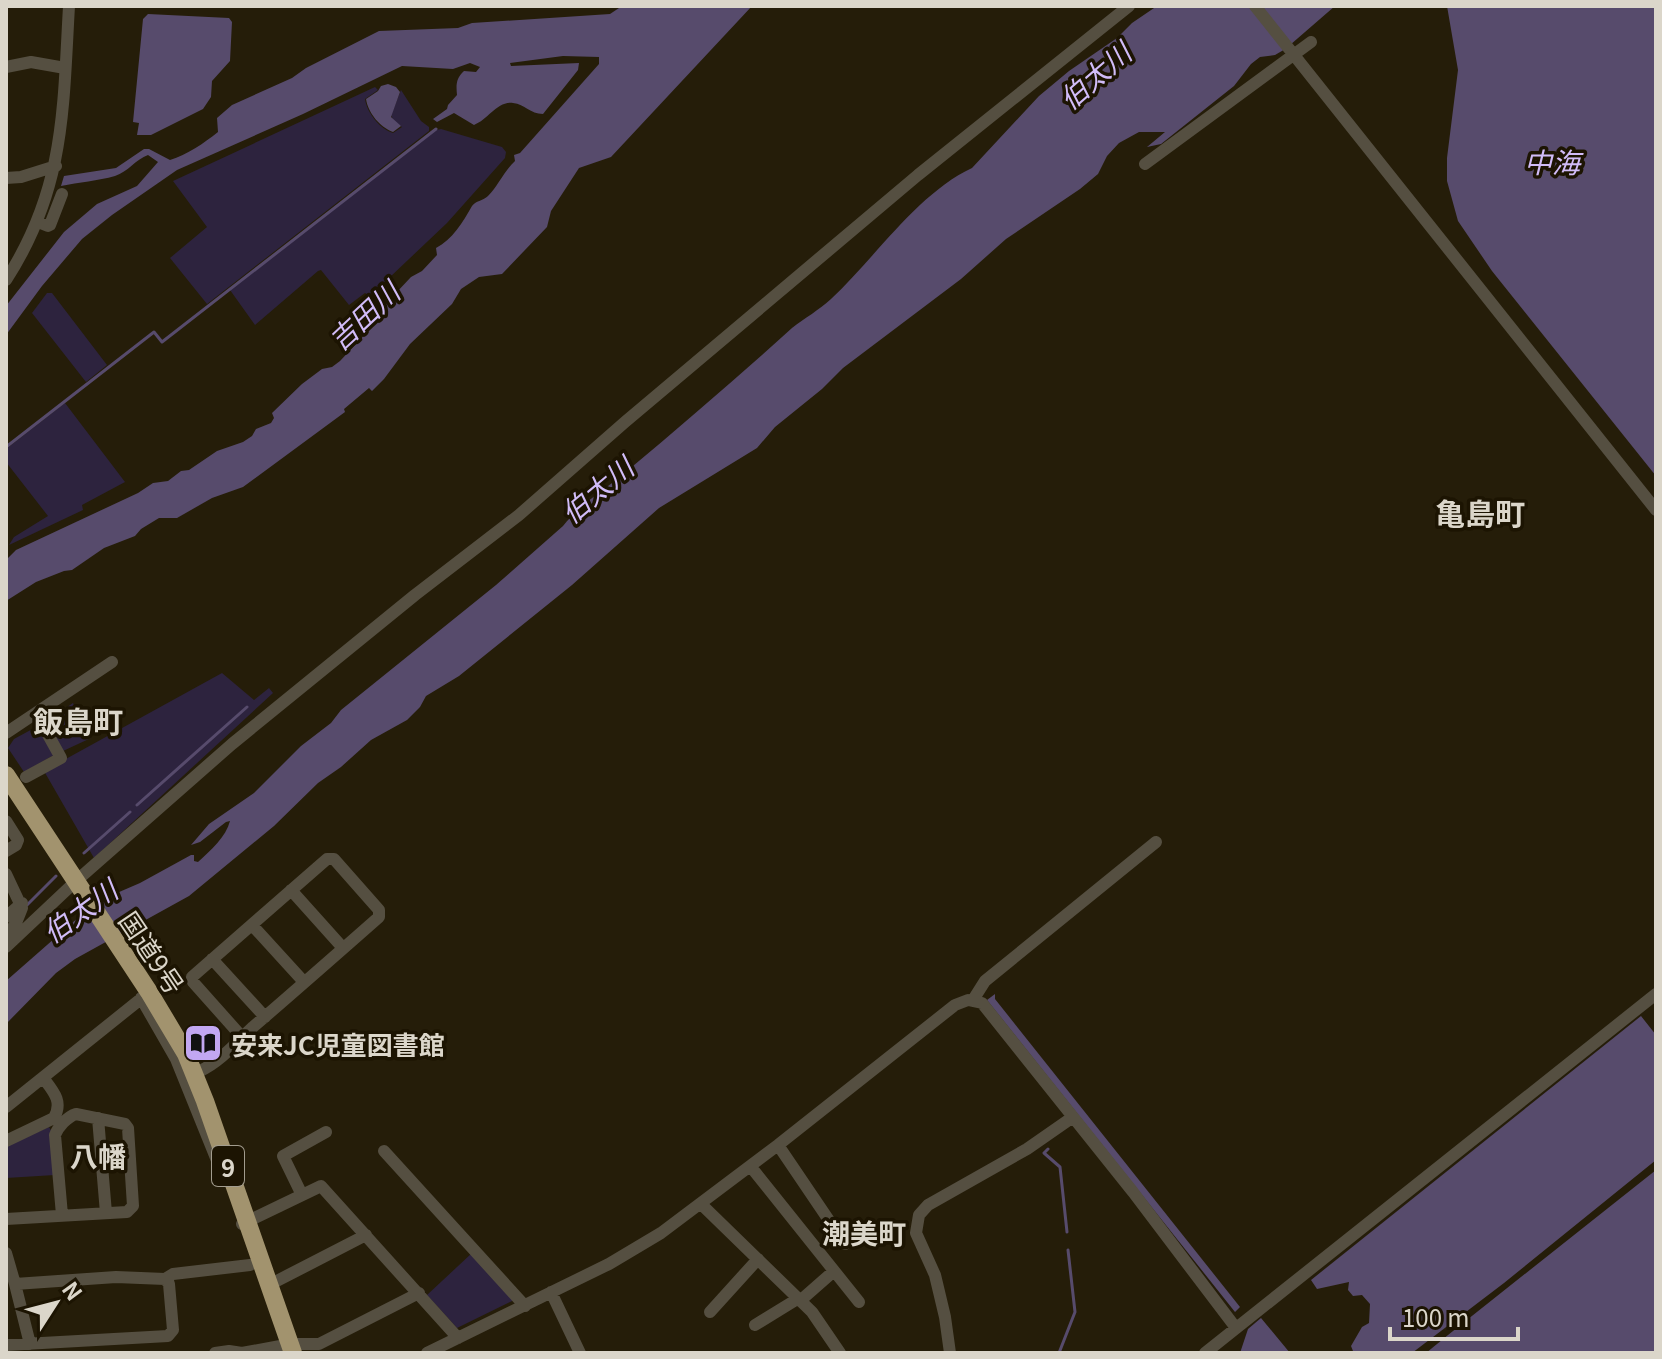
<svg xmlns="http://www.w3.org/2000/svg" width="1662" height="1359" font-family="Georgia,'Noto Sans JP',serif">
  <rect width="100%" height="100%" fill="#251d09"/>
  <!-- green -->
  <path fill="#2d233e" d="M375 87 378 90 365 99C367 113 380 129 393 133L402 127 394 122 391 115 401 90 421 121 429 127V131L207 304 170 258 207 227 173 181Z
    M441 129 502 147 506 152 505 158 447 223 370 296 365 293 349 305 321 270 318 271 255 325 230 290 436 130Z
    M47 293H52L107 365 86 382 32 313Z
    M65 403 125 482 82 505 83 510 9 545 14 537 48 516 6 462V449Z
    M222 673 254 700 269 688 273 693 94 858 44 771Z
    M73 703 91 738 63 751 47 721Z
    M38 726 54 755 24 772 8 748 14 739Z
    M49 1127 52 1132 55 1175 6 1178V1146Z
    M472 1253 514 1300 457 1328 427 1295Z"/>
  <!-- water -->
  <path fill="#574b6c" d="M622 6H752L611 157 579 168 551 211 547 227 502 274 479 277 461 289 452 304 410 344 384 379 372 391 369 388 344 409 345 412 243 487 212 498 177 518H159L141 529 135 536 104 548 72 570 64 571 36 582 6 601V560L16 550 138 493 153 483 168 481 181 471 189 470 217 451 243 442 252 436 256 429 271 423 274 418 272 413 302 384 322 369 332 367 340 361 370 329 379 311 411 277 422 271 437 255 436 248C452 240 463 222 472 206 477 200 483 201 488 196 498 186 504 171 515 161L514 155 520 153 599 64V57L563 56 510 63 511 66 579 63 578 70 543 114C530 114 525 104 513 103 497 101 488 120 474 125L454 113 437 122 433 119 447 109 448 105 457 95C456 85 456 78 464 71L476 72 480 67 470 63 453 69 402 66 303 114 177 170 112 215 82 239 42 286 6 335V306L64 232 97 204 137 186 158 162 148 155C136 159 128 172 115 176 98 181 79 182 61 186L64 176 116 168 144 149H149L170 160C187 155 204 143 218 132L217 118 232 105 292 78 306 68 379 31 458 28 472 23 610 14Z
    M1157 6H1252L1287 48 1275 55 1260 57 1251 64 1234 86 1161 144 1147 147 1165 132H1139L1119 143 1107 156 1098 174 1080 189 1006 239 961 279 843 368 822 389 775 427 757 448 659 508 572 585 459 676 426 696 420 707 407 720 371 740 341 767 318 783 274 826 189 896 75 959 56 973 6 1024V981L96 902 140 883 191 855H194V861L198 862C211 850 226 837 230 821L226 822 200 842 191 845 209 824 254 793 301 746 331 723 341 710 496 585 563 526C580 504 606 489 627 471 683 424 738 377 792 328 805 318 819 310 831 299 875 258 918 193 972 168L1039 96 1069 71 1117 38 1132 23Z
    M1258 6H1335L1290 45Z
    M1447 6H1656V476L1492 271 1458 221 1447 181V158L1458 70Z
    M148 14 229 18 232 22 230 61 212 81 211 97 203 109 151 135H137L139 123 133 122 143 19Z
    M388 84 396 87 400 92 391 117 401 126 393 132C380 127 368 113 366 99L378 91 381 86Z
    M995 994V999L1240 1307 1235 1312 987 1000Z
    M1641 1016 1656 1035V1160L1504 1283 1412 1353 1353 1351 1351 1346 1362 1327 1369 1323 1370 1304 1362 1295 1353 1296 1348 1290 1349 1282 1317 1289 1311 1280Z
    M1656 1170V1353H1426L1448 1335Z
    M1261 1318 1290 1353H1240L1248 1329Z"/>
  <g fill="none" stroke-linecap="round" stroke-linejoin="round">
    <!-- stream -->
    <path stroke="#574b6c" stroke-width="3" d="M6 447 154 332 162 342 436 129
      M137 805 247 707
      M84 853 130 812
      M27 905 56 876
      M1048 1149 1044 1153 1060 1167 1067 1232
      M1059 1353 1075 1312 1068 1250"/>
    <!-- minor -->
    <path stroke="#554f41" stroke-width="12" d="M1255 6 1656 510
      M6 67 31 62 65 68
      M1145 164 1311 42
      M6 178 21 177 56 166
      M38 222 48 226 50 225 62 194
      M6 280C65 189 63 110 69 6
      M6 733 112 662
      M26 777 61 758 36 713
      M6 821 18 840 16 845 6 851
      M6 874 22 908 16 923 6 937
      M291 890 343 948
      M6 917 22 903
      M252 925 304 982
      M6 947 75 882 232 744 415 595 519 515 625 422 918 175 1129 6
      M212 959 265 1017
      M141 998 176 1059 218 1163
      M973 1000 985 981 1156 842
      M200 1071C220 1062 237 1042 253 1027 295 991 337 954 379 917V910L334 859H327L192 977 193 982 242 1037
      M6 1107 147 994
      M98 1118 106 1213
      M6 1141 54 1118C63 1102 54 1092 44 1079
      M778 1145 845 1244
      M384 1151 525 1306
      M755 1172 859 1302
      M302 1195 283 1156 326 1132
      M701 1204 812 1312 840 1353
      M6 1219 127 1212 133 1206 128 1128 125 1124 76 1114C67 1117 58 1127 55 1135L62 1215
      M242 1224 321 1186 458 1338
      M6 1253 15 1284
      M269 1285 366 1235
      M551 1292 580 1353
      M801 1300 834 1271
      M710 1312 758 1259
      M755 1325 799 1298
      M30 1344 15 1284 116 1277 165 1279 173 1274 250 1265
      M6 1345 168 1336 173 1330 169 1284 165 1279
      M215 1353 229 1351 242 1353 291 1344H319L419 1293
      M427 1353 609 1264 661 1233 778 1145 955 1005 968 1000 982 1003 1133 1192 1236 1328
      M950 1353 945 1317 935 1275 916 1233 919 1215 928 1205 1027 1149 1073 1117
      M1205 1353 1656 994"/>
    <!-- highway -->
    <path stroke="#a2936e" stroke-width="18" d="M6 775 149 992 186 1054 205 1101 293 1353"/>
  </g>
  <!-- icons -->
  <defs>
    <g id="library-square" transform="scale(2)"><rect x="-9" y="-9" width="18" height="18" rx="4" fill="#c2a7f2" stroke="#1c1402"/><path d="M-6-4Q-3-5.5-.7-3.5V5Q-3 3-6 4ZM6-4Q3-5.5 .7-3.5V5Q3 3 6 4Z" fill="#111"/></g>
  </defs>
  <g fill-rule="evenodd">
    <use href="#library-square" x="203" y="1043"/>
  </g>
  <g text-anchor="middle" dominant-baseline="central" stroke-width="7" stroke-linejoin="round" paint-order="stroke">
    <!-- shield labels -->
    <rect fill="#1c1402" stroke="#a29c8e" stroke-width="2" x="212" y="1146" width="32" height="40" rx="6"/>
    <g font-size="24" font-weight="bold" fill="#dbd6ca">
      <text x="228" y="1166">9</text>
    </g>
    <!-- street labels -->
    <g font-size="26" fill="#dbd6ca" stroke="#1c1402">
      <text transform="translate(153 952) rotate(56)">国道9号</text>
    </g>
    <!-- poi labels -->
    <g font-size="26" font-weight="bold" fill="#dbd6ca" stroke="#1c1402" text-anchor="start">
      <text x="231" y="1043">安来JC児童図書館</text>
    </g>
    <!-- water labels -->
    <g font-size="28" font-style="italic" fill="#d1bcf8" stroke="#1c1402">
      <text transform="translate(1094 75) rotate(-41)">伯太川</text>
      <text x="1552" y="161">中海</text>
      <text transform="translate(363 315) rotate(-43)">吉田川</text>
      <text transform="translate(596 489) rotate(-40)">伯太川</text>
      <text transform="translate(79 910) rotate(-36)">伯太川</text>
    </g>
    <!-- neighbourhood labels -->
    <g font-size="28" font-weight="bold" fill="#dbd6ca" stroke="#1c1402">
      <text x="98" y="1155">八幡</text>
      <text x="864" y="1232">潮美町</text>
    </g>
    <!-- quarter labels -->
    <g font-size="30" font-weight="bold" fill="#dbd6ca" stroke="#1c1402">
      <text x="1480" y="512">亀島町</text>
      <text x="78" y="720">飯島町</text>
    </g>
  </g>
  <!-- border -->
  <rect width="1662" height="1359" fill="none" stroke="#dbd6ca" stroke-width="16"/>
  <!-- north arrow -->
  <g transform="translate(56 1303) rotate(54)" stroke="#1c1402" stroke-width="6" paint-order="stroke">
  <path d="M0-6L14 30L0 20L-14 30Z" fill="#dbd6ca"/>
  <text y="-12" font-size="22" font-weight="bold" text-anchor="middle" fill="#dbd6ca">N</text>
  </g>
  <!-- scale -->
  <path d="M1390 1327v12h128v-12" fill="none" stroke="#dbd6ca" stroke-width="4"/>
  <text x="1402" y="1327" font-size="24" fill="#dbd6ca" stroke="#1c1402" stroke-width="6" paint-order="stroke">100 m</text>
</svg>
